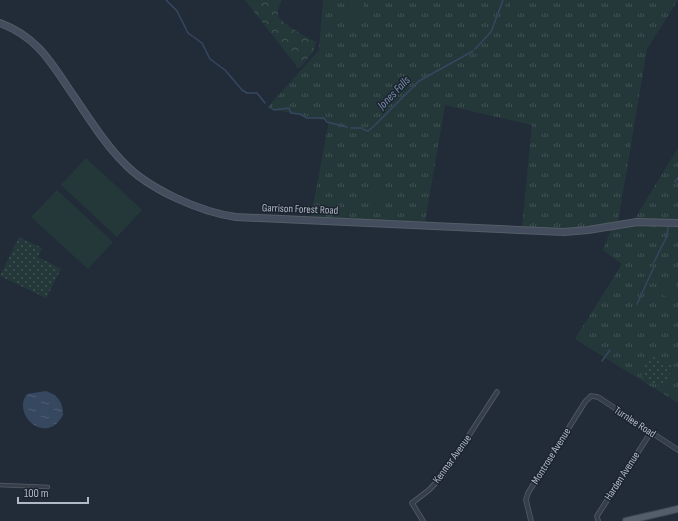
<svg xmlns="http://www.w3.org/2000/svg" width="678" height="521" font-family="'Sofia Sans Condensed',sans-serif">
  <defs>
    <pattern id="grass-tufts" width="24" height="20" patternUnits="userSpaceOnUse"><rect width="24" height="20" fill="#24383a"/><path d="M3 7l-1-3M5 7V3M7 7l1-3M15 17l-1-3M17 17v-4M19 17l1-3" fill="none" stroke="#415355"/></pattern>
    <pattern id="forest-crowns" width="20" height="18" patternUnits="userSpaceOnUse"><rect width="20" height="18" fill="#24383a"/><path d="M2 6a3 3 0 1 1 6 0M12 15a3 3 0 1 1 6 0" fill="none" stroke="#415355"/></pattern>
    <pattern id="park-dots" width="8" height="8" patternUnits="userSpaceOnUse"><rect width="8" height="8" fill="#24383a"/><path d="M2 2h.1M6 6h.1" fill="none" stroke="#415355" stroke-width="1.8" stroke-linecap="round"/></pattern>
    <pattern id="water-ripples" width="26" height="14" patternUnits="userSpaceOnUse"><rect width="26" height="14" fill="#364760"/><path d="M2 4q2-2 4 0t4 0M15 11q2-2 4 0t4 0" fill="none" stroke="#515f75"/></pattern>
  </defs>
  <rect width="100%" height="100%" fill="#222c39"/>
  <!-- grass -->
  <path fill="url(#grass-tufts)" d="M323 0H678L647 49 618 222 634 220 678 148V403L575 339 622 264 603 250 613 224 565 229 522 227 532 125 445 105 425 222 311 217 329 121 267 108 319 50Z"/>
  <!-- forest -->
  <path fill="url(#forest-crowns)" d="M245 0H282C280 4 277 11 278 15 279 22 309 39 316 42L313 52 301 67 298 68Z"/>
  <!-- park -->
  <path fill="url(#park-dots)" d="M19 237 42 248 38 257 61 269 46 298 0 276Z
    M652 356 671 365 672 368 665 386 661 387 642 378 641 375 649 357Z"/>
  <!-- pitch -->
  <path fill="#24383a" d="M510 7a7 7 0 1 1 14 0a7 7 0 1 1-14 0Z
    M351 0H359L364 4 363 9 355 17H349C345 11 345 4 351 0Z
    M86 158 142 210 117 237 61 185Z
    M57 190 113 242 88 269 31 217Z
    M371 199a8 8 0 1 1 16 0a8 8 0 1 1-16 0Z
    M659 288a9 9 0 1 1 18 0a9 9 0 1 1-18 0Z"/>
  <!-- water -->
  <path fill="url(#water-ripples)" d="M46 391C58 395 63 402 63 415 46 447 11 414 27 394Z"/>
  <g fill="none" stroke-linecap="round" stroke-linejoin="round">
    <!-- stream -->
    <path stroke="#364760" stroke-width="1.5" d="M166 0 177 11 188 33 202 43 210 59 225 70 242 90 247 93H257L265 103
      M475 49 491 32 503 0
      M270 107 274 110 289 108 291 113 300 114 307 118H324L327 122 347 127
      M351 128H362L364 130 368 131 374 126 419 81 473 51
      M675 182 678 178
      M654 262 667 236 668 227
      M637 304 654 267
      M602 361 610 350"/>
    <!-- pedestrian casing -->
    <g stroke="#545c67" stroke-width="4.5">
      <path id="pedestrian" d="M0 485 48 487"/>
    </g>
    <!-- minor casing -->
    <g stroke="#545c67" stroke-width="5.5">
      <path id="minor" d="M423 521 412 503 429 490 444 474 497 392
        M531 521 526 500 528 493 585 402 591 396 598 397 678 450
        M598 521 597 516 651 432"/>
    </g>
    <!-- secondary casing -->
    <g stroke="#545c67" stroke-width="8">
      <path id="secondary" d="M0 23C35 36 49 59 69 89 86 113 102 141 123 162 148 189 200 212 236 217L564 232 588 230 637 222 678 223"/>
    </g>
    <!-- primary casing -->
    <g stroke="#3f4753" stroke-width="8">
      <path id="primary" d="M626 521 678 509"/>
    </g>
    <!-- pedestrian -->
    <use href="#pedestrian" stroke="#363e4a" stroke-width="3"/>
    <!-- minor -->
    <use href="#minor" stroke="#363e4a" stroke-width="4"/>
    <!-- secondary -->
    <use href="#secondary" stroke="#444d5d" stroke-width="6"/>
    <!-- primary -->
    <use href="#primary" stroke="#545d6a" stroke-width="6"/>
  </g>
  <g text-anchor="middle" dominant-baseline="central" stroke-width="3" stroke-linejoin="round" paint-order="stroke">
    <!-- street labels -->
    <g font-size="11" fill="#b1b9c6" stroke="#1b232e">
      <text transform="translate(300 209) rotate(2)">Garrison Forest Road</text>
      <text transform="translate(635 422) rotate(33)">Turnlee Road</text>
      <text transform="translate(551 456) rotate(-58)">Montrose Avenue</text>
      <text transform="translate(452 459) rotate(-54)">Kenmar Avenue</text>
      <text transform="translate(622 476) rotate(-57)">Harden Avenue</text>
    </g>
    <!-- water labels -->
    <g font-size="12" font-style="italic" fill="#7a8fad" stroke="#1b232e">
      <text transform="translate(394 93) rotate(-46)">Jones Falls</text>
    </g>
  </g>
  <!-- scale -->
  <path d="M18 497v6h70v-6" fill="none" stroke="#b1b9c6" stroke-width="2"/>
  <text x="24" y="497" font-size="12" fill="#b1b9c6" stroke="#1b232e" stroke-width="3" paint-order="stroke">100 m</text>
</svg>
